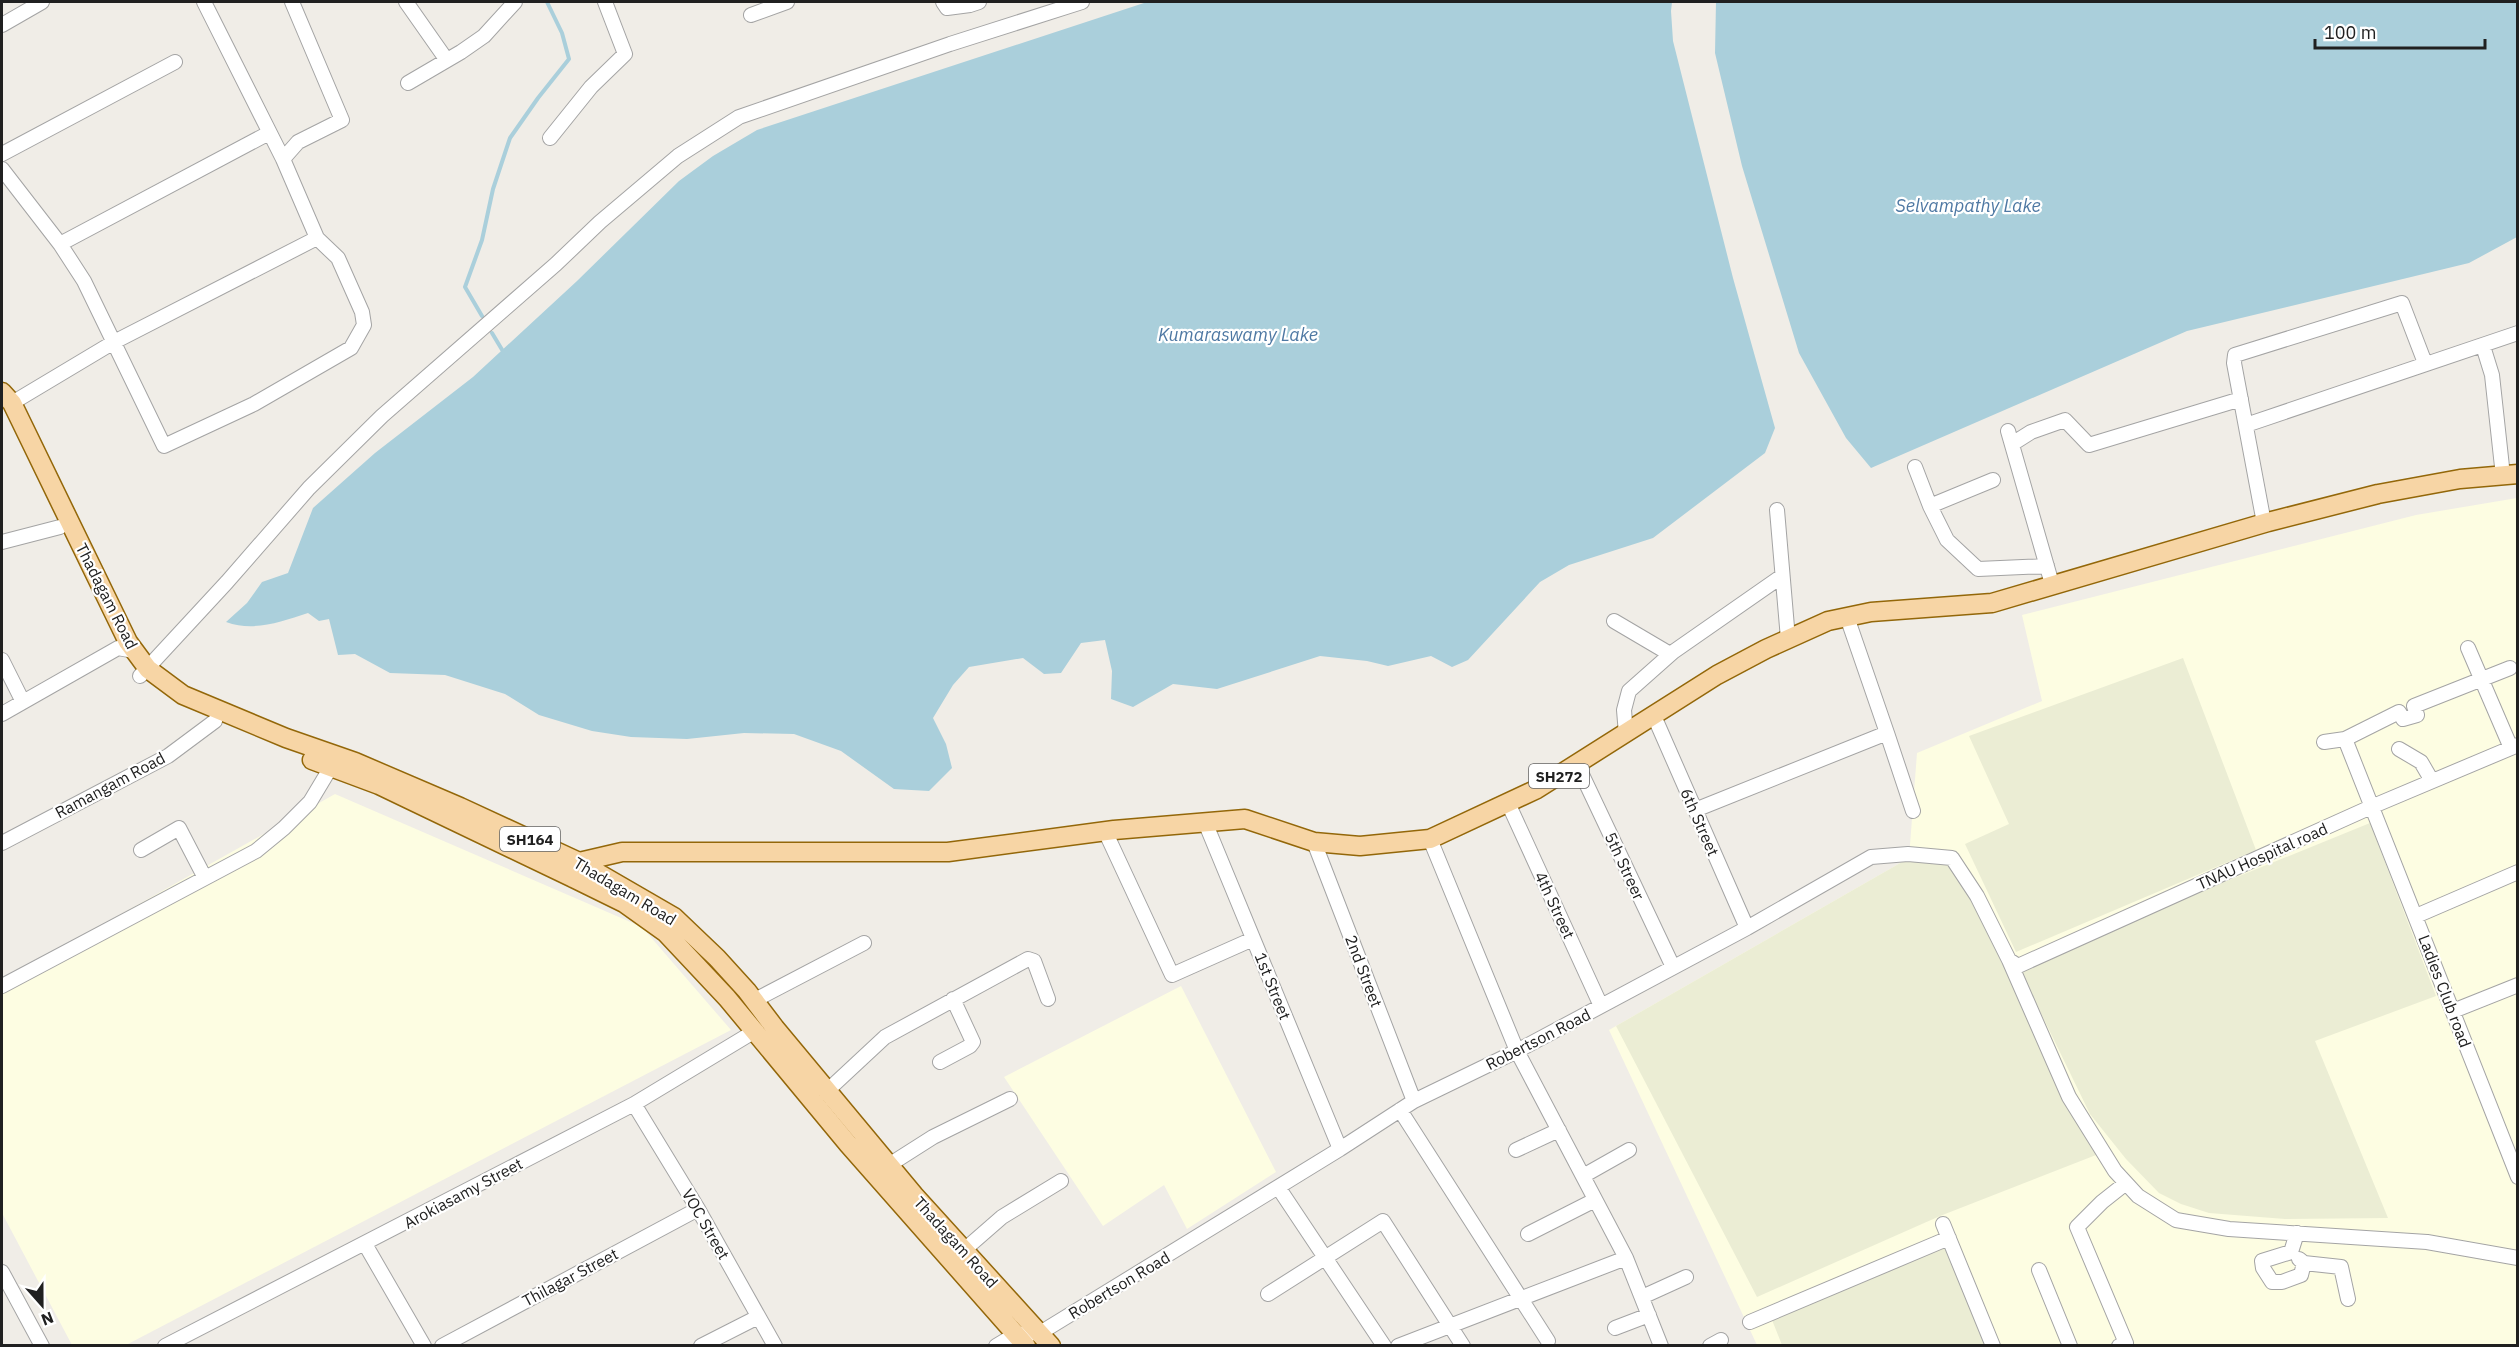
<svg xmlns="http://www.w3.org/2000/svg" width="2519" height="1347" font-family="'IBM Plex Sans',sans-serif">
  <rect width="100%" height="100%" fill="#f0ede7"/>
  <!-- education -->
  <path fill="#fdfde2" d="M2517 498V1345H1757L1609 1030 1909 858 1917 753 2042 701 2022 615 2416 515Z
    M335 794 642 927 731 1030 126 1345H72L2 1213V981Z
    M1181 986 1276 1172 1187 1229 1164 1185 1103 1226 1004 1077Z"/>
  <!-- farmland -->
  <path fill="#ebedd4" d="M2183 658 2256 850 2016 952 1965 844 2009 824 1969 736Z
    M2370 823 2436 996 2315 1041 2388 1218 2285 1219 2209 1213 2181 1204 2159 1193 2126 1159 2090 1114 2018 966Z
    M1938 856 1963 874 2096 1155 1940 1216 1757 1297 1616 1026 1909 858Z
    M1947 1243 1987 1345H1782L1770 1315Z"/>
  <!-- water -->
  <path fill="#aacfdb" d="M1147 2H1672L1671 11 1673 41 1733 278 1775 428 1765 453 1653 538 1569 565 1540 582 1468 660 1452 667 1431 656 1388 666 1367 661 1320 656 1217 689 1173 684 1133 707 1111 699 1112 671 1105 640 1081 643 1061 673 1044 674 1023 658 969 667 953 685 933 718 946 744 952 768 929 791 894 789 841 751 794 734 744 733 687 739 631 737 592 731 539 715 505 694 445 675 390 673 355 654 338 655 329 619 319 621 308 613C280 622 254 632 226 622L247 603 262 582 288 573 313 508 375 453 473 377 577 281 679 181 713 156 757 130Z
    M1716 2H2517V237L2469 263 2187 331 1871 468 1846 438 1799 353 1742 166 1715 53Z"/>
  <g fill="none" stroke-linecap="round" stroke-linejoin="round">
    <!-- stream -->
    <path stroke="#aacfdb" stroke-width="4" d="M482 316 465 287 482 240 493 189 510 138 538 98 569 59 562 33 547 2
      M492 333 504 353"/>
    <!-- minor casing -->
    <g stroke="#a4a4a4" stroke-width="16">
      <path id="minor" d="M204 2 283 159
        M406 2 446 59
        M943 2 947 8 970 5 979 2
        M751 15 787 2
        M2 25 42 2
        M408 83 461 52 484 36 515 2
        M550 138 591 87 625 54 605 2
        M2 154 175 62
        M2 169 60 244 84 281 164 446 254 404 351 348 364 325 362 312 338 258 317 238 283 159 298 142 342 120 292 2
        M60 244 269 133
        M2483 346 2492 375 2503 476
        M12 403 114 342 317 238
        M2246 425 2518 333
        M2008 431 2052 584
        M2012 444 2031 432 2065 420 2089 445 2241 399
        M1915 467 1930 506 1947 540 1978 569 2047 566
        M1930 506 1993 480
        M1777 510 1788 639
        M2264 523 2234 363 2235 355 2402 303 2425 363
        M2 542 60 527
        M1614 621 1670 654
        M2468 648 2511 748
        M2 660 23 702
        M140 676 227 582 309 488 382 416 556 264 600 222 678 156 739 117 950 44 1082 2
        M2 714 118 648 134 651
        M1654 716 1747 928
        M1887 733 1913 811
        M1626 734 1624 710 1629 691 1673 652 1782 576
        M2345 739 2518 1177
        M2324 742 2345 739 2399 712 2403 719 2417 715 2414 706 2510 668
        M2399 749 2421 762 2432 781
        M1577 764 1673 967
        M1508 803 1601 1006
        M1695 810 1887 733 1847 617
        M1205 822 1340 1149
        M1105 831 1172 975 1253 939
        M1430 839 1517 1051 1626 1258 1661 1346
        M1314 842 1414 1101
        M2 843 168 756 215 721
        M141 850 179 828 205 878
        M2416 916 2518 872
        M2009 960 2018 966 2371 807 2518 745
        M2 986 256 851 284 828 310 802 331 767
        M755 1000 864 943
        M2453 1011 2518 985
        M940 1062 970 1046 973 1042 953 999
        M827 1091 885 1037 1028 959 1034 961 1048 999
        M634 1104 698 1209 775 1346
        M1400 1110 1548 1341
        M1516 1150 1559 1130
        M889 1165 933 1137 1010 1099
        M1583 1176 1629 1150
        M1278 1187 1384 1346
        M1943 1224 1993 1346
        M2297 1233 2291 1252 2262 1261 2263 1268 2272 1282H2282L2301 1275 2304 1263
        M1528 1234 1595 1200
        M365 1244 424 1346
        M963 1251 1002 1217 1061 1181
        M2299 1259 2304 1263 2341 1267 2348 1299
        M2039 1270 2070 1346
        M2 1272 42 1346
        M1268 1294 1383 1221 1463 1346
        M1642 1297 1686 1277
        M1750 1322 1949 1238
        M1615 1328 1649 1315
        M165 1346 634 1104 755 1031
        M442 1346 698 1209
        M701 1346 758 1317
        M996 1346 1016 1334 1040 1333 1340 1149 1414 1101 1517 1051 1747 928 1871 857 1908 854 1952 858 1977 896 2009 960 2069 1097 2115 1171 2138 1196 2176 1220 2229 1229 2427 1242 2518 1258
        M1398 1346 1626 1258
        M1710 1346 1721 1340
        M2119 1346 2126 1343 2077 1227 2102 1202 2126 1183"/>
    </g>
    <!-- major casing -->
    <g stroke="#936709" stroke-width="21">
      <path id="major" d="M2 392 12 403 128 642 148 669 183 695 286 738 355 762 460 807 579 862 674 917 717 958 747 991 775 1028 914 1195 1051 1346
        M312 760 379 785 573 878 624 903 666 933 727 998 848 1144 1026 1346
        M573 878 579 862 622 852H948L1114 830 1245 819 1314 842 1360 846 1430 839 1537 789 1717 675 1766 649 1828 621 1871 612 1992 603 2268 522 2378 494 2460 479 2518 474"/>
    </g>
    <!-- minor -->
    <use href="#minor" stroke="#fff" stroke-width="14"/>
    <!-- major -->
    <use href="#major" stroke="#f7d5a5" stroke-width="18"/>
  </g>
  <g text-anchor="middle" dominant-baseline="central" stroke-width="4.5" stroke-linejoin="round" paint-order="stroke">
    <!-- shield labels -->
    <g fill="#fff" stroke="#636363" stroke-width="1.5">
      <rect x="1529" y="764" width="60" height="24" rx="4.5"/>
      <rect x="500" y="827" width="60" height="24" rx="4.5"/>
    </g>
    <g font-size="15" font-weight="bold" fill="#202020">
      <text x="1559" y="776">SH272</text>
      <text x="530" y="839">SH164</text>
    </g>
    <!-- street labels -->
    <g font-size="16" fill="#202020" stroke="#fff">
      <text transform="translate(107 596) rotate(63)">Thadagam Road</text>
      <text transform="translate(110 785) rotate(-28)">Ramangam Road</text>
      <text transform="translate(1700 822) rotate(66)">6th Street</text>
      <text transform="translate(2262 856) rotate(-24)">TNAU Hospital road</text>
      <text transform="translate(1625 866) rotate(65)">5th Streer</text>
      <text transform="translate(625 891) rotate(31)">Thadagam Road</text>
      <text transform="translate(1555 905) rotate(65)">4th Street</text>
      <text transform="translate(1364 971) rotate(69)">2nd Street</text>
      <text transform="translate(1273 986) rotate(68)">1st Street</text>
      <text transform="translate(2445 991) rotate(69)">Ladies Club road</text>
      <text transform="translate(1538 1039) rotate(-27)">Robertson Road</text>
      <text transform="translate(463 1193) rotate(-28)">Arokiasamy Street</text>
      <text transform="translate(706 1224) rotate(60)">VOC Street</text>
      <text transform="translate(956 1242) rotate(48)">Thadagam Road</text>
      <text transform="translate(570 1277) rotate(-28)">Thilagar Street</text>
      <text transform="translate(1119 1285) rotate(-31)">Robertson Road</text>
    </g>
    <!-- water labels -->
    <g font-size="18" font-style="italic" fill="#4e78a3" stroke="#fff">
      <text x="1968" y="205">Selvampathy Lake</text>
      <text x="1238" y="334">Kumaraswamy Lake</text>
    </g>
  </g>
  <!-- border -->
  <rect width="2519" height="1347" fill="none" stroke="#202020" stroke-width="6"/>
  <!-- north arrow -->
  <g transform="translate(42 1305) rotate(159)" stroke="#ffffff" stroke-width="4.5" paint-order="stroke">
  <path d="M0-4.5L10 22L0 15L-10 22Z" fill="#202020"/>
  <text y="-9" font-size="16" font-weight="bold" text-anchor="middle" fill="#202020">N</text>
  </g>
  <!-- scale -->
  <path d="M2315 39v9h170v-9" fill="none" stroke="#202020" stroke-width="3"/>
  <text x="2324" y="39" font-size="18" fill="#202020" stroke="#ffffff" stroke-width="4.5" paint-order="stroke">100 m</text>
</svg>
